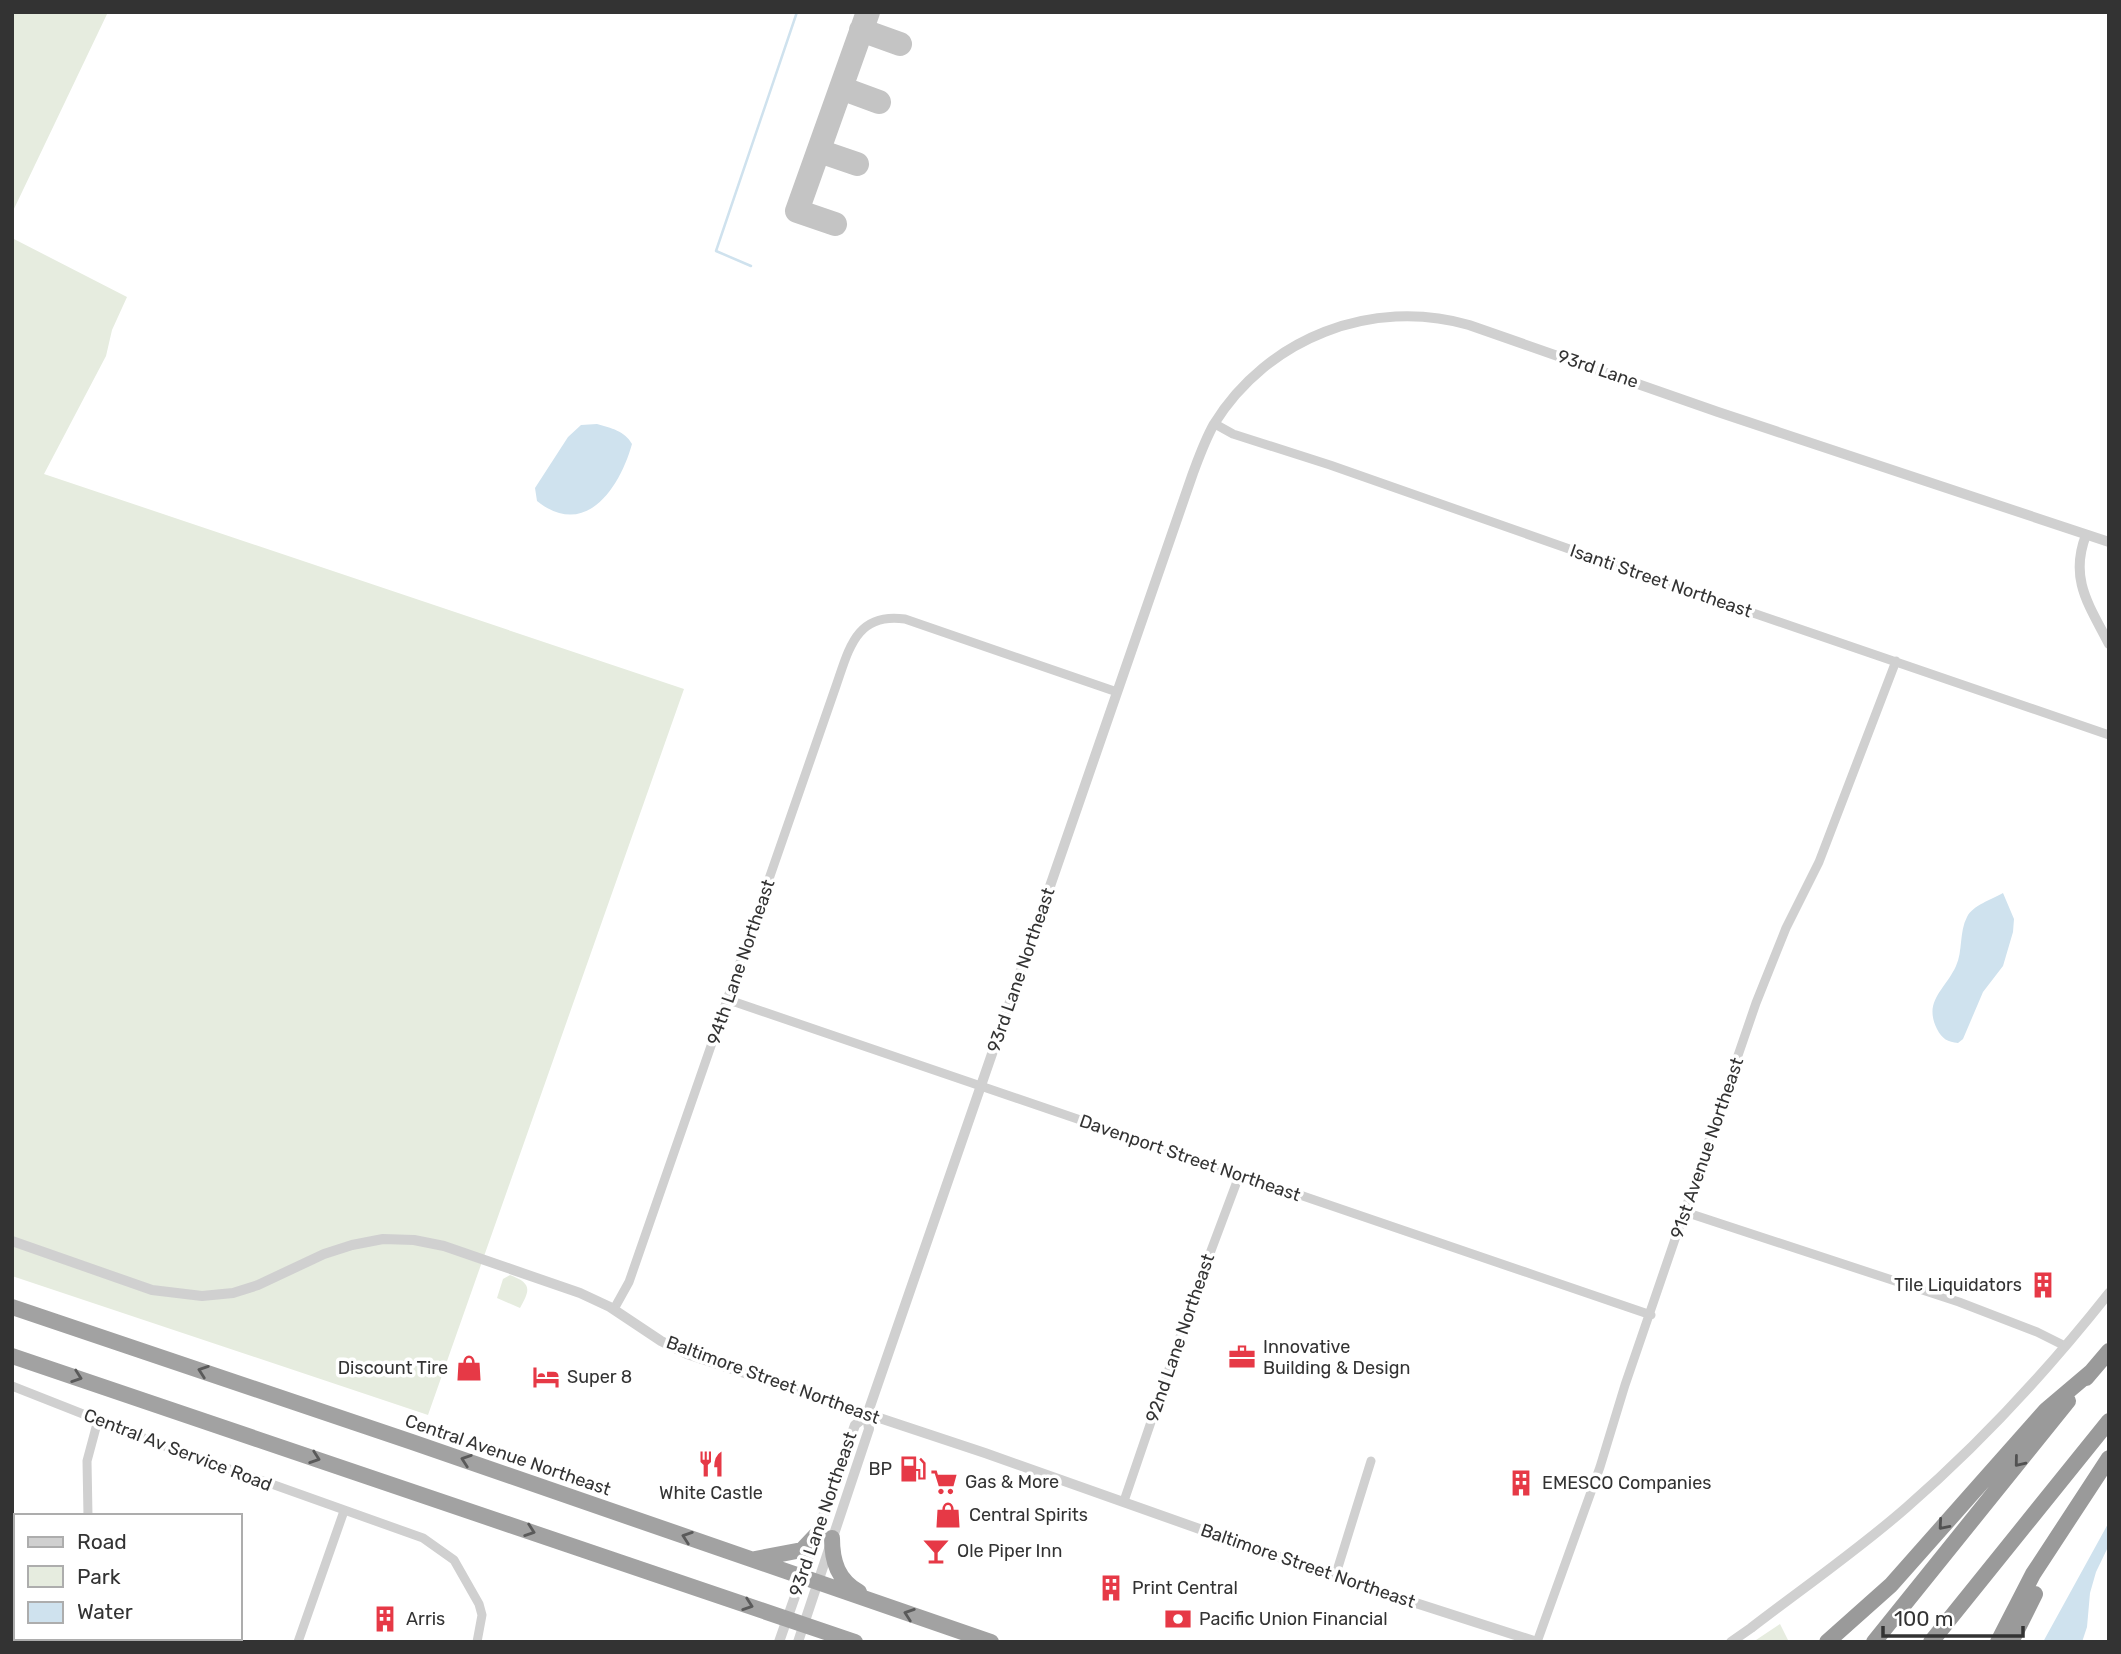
<svg xmlns="http://www.w3.org/2000/svg" width="2121" height="1654" font-family="Rubik,sans-serif">
  <rect width="100%" height="100%" fill="#fff"/>
  <!-- green -->
  <path fill="#e6ecdf" d="M12 12H108L12 213Z
    M12 238 127 297 112 330 106 356 44 474 684 689 428 1415 12 1276Z
    M510 1275C531 1283 531 1289 520 1308L497 1298 503 1279Z
    M1780 1624 1789 1642H1753Z"/>
  <!-- water -->
  <path fill="#cfe2ee" d="M597 424C611 428 625 431 632 444 620 487 586 540 537 501L535 488 568 437 581 425Z
    M2003 893 2014 919 2013 932 2003 966 1983 992 1963 1039 1958 1043C1948 1042 1942 1039 1937 1029 1923 1001 1945 990 1956 966 1963 951 1959 932 1967 917 1973 905 1991 900 2003 893Z
    M2109 1522V1545L2096 1572 2090 1593 2087 1627 2082 1642H2043Z"/>
  <g fill="none" stroke-linecap="round" stroke-linejoin="round">
    <!-- stream -->
    <path stroke="#cfe2ee" stroke-width="2.5" d="M751 266 716 251 797 12"/>
    <!-- taxiway -->
    <path stroke="#c4c4c4" stroke-width="24" d="M861 30 900 44
      M841 88 879 102
      M819 151 857 164
      M835 224 797 211 868 12"/>
    <!-- minor -->
    <path stroke="#d0d0d0" stroke-width="9" d="M1215 424 1233 434 1330 465 1686 590 2109 735
      M729 1000 1651 1315
      M1685 1212 1959 1302 2037 1332 2065 1346
      M614 1309 629 1282 836 686C849 649 856 612 905 619L1117 692
      M12 1386 159 1444 423 1538 454 1560 479 1604 482 1615 477 1642
      M1124 1501 1194 1296 1239 1176
      M88 1516 87 1461 98 1420
      M1335 1577 1371 1461
      M298 1642 344 1511
      M1537 1642 1600 1467 1625 1385 1756 1003 1786 928 1819 862 1896 661"/>
    <!-- tertiary -->
    <path stroke="#d0d0d0" stroke-width="10" d="M2086 535C2069 579 2089 605 2109 644
      M12 1241 152 1290 202 1296 233 1293 258 1285 324 1254 352 1245 383 1239 414 1240 444 1246 580 1293 610 1307 661 1341 687 1354 985 1453 1335 1577 1537 1642
      M779 1642 855 1425 867 1415
      M798 1642 869 1429 867 1415 1193 473C1199 457 1205 440 1214 424 1267 338 1372 297 1469 325L1718 412 2109 542
      M1731 1642 1751 1628C1803 1588 1858 1550 1907 1507 1982 1442 2048 1370 2109 1293"/>
    <!-- trunk -->
    <path stroke="#a2a2a2" stroke-width="16" d="M12 1307 412 1442 991 1642
      M12 1356 855 1642
      M832 1538C832 1562 838 1580 859 1592
      M755 1559 802 1550 818 1533"/>
    <!-- motorway -->
    <path stroke="#9a9a9a" stroke-width="16" d="M2086 1378 2109 1351
      M1827 1642 1891 1585 2046 1410 2092 1371
      M1874 1642 2068 1401
      M1931 1642 2109 1421
      M1998 1642 2033 1574 2109 1458
      M2011 1642 2035 1594"/>
  </g>
  <!-- one-way arrows -->
  <defs><path id="oneway-chevron" d="M-2-3.5L2.5 0L-2 3.5" fill="none" stroke-width="1.6" stroke-linecap="round" stroke-linejoin="round" transform="scale(1.75)"/></defs>
  <g stroke="#5a5a5a">
    <use href="#oneway-chevron" transform="translate(203 1371) rotate(-161)"/>
    <use href="#oneway-chevron" transform="translate(77 1377) rotate(19)"/>
    <use href="#oneway-chevron" transform="translate(315 1458) rotate(19)"/>
    <use href="#oneway-chevron" transform="translate(466 1460) rotate(-161)"/>
    <use href="#oneway-chevron" transform="translate(530 1531) rotate(19)"/>
    <use href="#oneway-chevron" transform="translate(687 1537) rotate(-161)"/>
    <use href="#oneway-chevron" transform="translate(748 1605) rotate(19)"/>
    <use href="#oneway-chevron" transform="translate(909 1614) rotate(-161)"/>
  </g>
  <g stroke="#525252">
    <use href="#oneway-chevron" transform="translate(2019 1462) rotate(129)"/>
    <use href="#oneway-chevron" transform="translate(1943 1525) rotate(131)"/>
  </g>
  <!-- icons -->
  <defs>
    <g id="building-bare" transform="scale(2.1)"><path d="M-4-6H4V6H1V3H-1V6H-4ZM-2.5-4.3h1.7v1.8h-1.7ZM.8-4.3h1.7v1.8H.8ZM-2.5-1h1.7V.8h-1.7ZM.8-1h1.7V.8H.8Z" fill="#e63946" stroke="#fff" stroke-width="2.5" paint-order="stroke"/></g>
    <g id="office-bare" transform="scale(2.1)"><path d="M-6-3h4V-5.5h4V-3h4V5H-6ZM-1-4.5V-3h2v-1.5ZM-6 0V1H6V0Z" fill="#e63946" stroke="#fff" stroke-width="2.5" paint-order="stroke"/></g>
    <g id="shop-bare" transform="scale(2.1)"><path d="M-5-2.5h2.3a2.7 3.5 0 0 1 5.4 0H5L5.5 6h-11ZM-1.5-2.5h3a1.5 2.3 0 0 0-3 0Z" fill="#e63946" stroke="#fff" stroke-width="2.5" paint-order="stroke"/></g>
    <g id="hotel-bare" transform="scale(2.1)"><path d="M-6-4.5h1.5V1H6V5H4.5V3h-9V5H-6ZM-4 0a1.8 1.8 0 1 1 3.6 0ZM.5 0V-2.5h3Q6-2.5 6 0Z" fill="#e63946" stroke="#fff" stroke-width="2.5" paint-order="stroke"/></g>
    <g id="restaurant-bare" transform="scale(2.1)"><path d="M-5-6h1v4h1v-4h1v4h1v-4h1v5L-1.5 .5V6h-2V.5L-5-1ZM5-6V6H3V1.5H1.5Q1.5-4 5-6Z" fill="#e63946" stroke="#fff" stroke-width="2.5" paint-order="stroke"/></g>
    <g id="fuel-bare" transform="scale(2.1)"><path d="M-5.5-6h7V0h2V4h1.3V-2.5L3-4.5l.8-.8L6-3V5H2.5V1h-1V6h-7ZM-4.2-4.7v3.2H.2V-4.7Z" fill="#e63946" stroke="#fff" stroke-width="2.5" paint-order="stroke"/></g>
    <g id="supermarket-bare" transform="scale(2.1)"><path d="M-6-5.5h2.5l.6 2H6L4.5 2H-2.5L-4.4-4H-6ZM-1.5 3.2a1.3 1.3 0 1 0 .1 0ZM3 3.2a1.3 1.3 0 1 0 .1 0Z" fill="#e63946" stroke="#fff" stroke-width="2.5" paint-order="stroke"/></g>
    <g id="bar-bare" transform="scale(2.1)"><path d="M-6-5H6L.8 .8V4.5H3.5V6h-7V4.5H-.8V.8Z" fill="#e63946" stroke="#fff" stroke-width="2.5" paint-order="stroke"/></g>
    <g id="bank-bare" transform="scale(2.1)"><path d="M-6-4H6V4H-6ZM0-2.3a2.3 2.3 0 1 0 0 4.6a2.3 2.3 0 1 0 0-4.6Z" fill="#e63946" stroke="#fff" stroke-width="2.5" paint-order="stroke"/></g>
  </defs>
  <g fill-rule="evenodd">
    <use href="#building-bare" x="2043" y="1285"/>
    <use href="#office-bare" x="1242" y="1357"/>
    <use href="#shop-bare" x="469" y="1368"/>
    <use href="#hotel-bare" x="546" y="1377"/>
    <use href="#restaurant-bare" x="711" y="1464"/>
    <use href="#fuel-bare" x="913" y="1469"/>
    <use href="#supermarket-bare" x="944" y="1482"/>
    <use href="#building-bare" x="1521" y="1483"/>
    <use href="#shop-bare" x="948" y="1515"/>
    <use href="#bar-bare" x="936" y="1551"/>
    <use href="#building-bare" x="1111" y="1588"/>
    <use href="#building-bare" x="385" y="1619"/>
    <use href="#bank-bare" x="1178" y="1619"/>
  </g>
  <g text-anchor="middle" dominant-baseline="central" stroke-width="7" stroke-linejoin="round" paint-order="stroke">
    <!-- street labels -->
    <g font-size="18" fill="#333" stroke="#fff">
      <text transform="translate(1598 369) rotate(19)">93rd Lane</text>
      <text transform="translate(1661 581) rotate(19)">Isanti Street Northeast</text>
      <text transform="translate(741 962) rotate(-71)">94th Lane Northeast</text>
      <text transform="translate(1021 970) rotate(-71)">93rd Lane Northeast</text>
      <text transform="translate(1707 1148) rotate(-71)">91st Avenue Northeast</text>
      <text transform="translate(1190 1158) rotate(19)">Davenport Street Northeast</text>
      <text transform="translate(1180 1338) rotate(-71)">92nd Lane Northeast</text>
      <text transform="translate(773 1380) rotate(20)">Baltimore Street Northeast</text>
      <text transform="translate(178 1450) rotate(21)">Central Av Service Road</text>
      <text transform="translate(508 1455) rotate(19)">Central Avenue Northeast</text>
      <text transform="translate(823 1514) rotate(-71)">93rd Lane Northeast</text>
      <text transform="translate(1308 1566) rotate(19)">Baltimore Street Northeast</text>
    </g>
    <!-- poi labels -->
    <g font-size="18" fill="#333" stroke="#fff" text-anchor="start">
      <text x="2022" y="1285" text-anchor="end">Tile Liquidators</text>
      <text x="1263" y="1347">Innovative<tspan x="1263" dy="21">Building &amp; Design</tspan></text>
      <text x="448" y="1368" text-anchor="end">Discount Tire</text>
      <text x="567" y="1377">Super 8</text>
      <text x="892" y="1469" text-anchor="end">BP</text>
      <text x="965" y="1482">Gas &amp; More</text>
      <text x="1542" y="1483">EMESCO Companies</text>
      <text x="711" y="1493" text-anchor="middle">White Castle</text>
      <text x="969" y="1515">Central Spirits</text>
      <text x="957" y="1551">Ole Piper Inn</text>
      <text x="1132" y="1588">Print Central</text>
      <text x="406" y="1619">Arris</text>
      <text x="1199" y="1619">Pacific Union Financial</text>
    </g>
  </g>
  <!-- border -->
  <rect width="2121" height="1654" fill="none" stroke="#333333" stroke-width="28"/>
  <!-- legend -->
  <rect x="14" y="1514" width="228" height="126" fill="#ffffff" stroke="#adadad" stroke-width="2"/>
  <rect x="28" y="1537" width="35" height="10" fill="#d0d0d0" stroke="#adadad" stroke-width="2"/>
  <text x="77" y="1549" font-size="21" fill="#333333">Road</text>
  <rect x="28" y="1566" width="35" height="21" fill="#e6ecdf" stroke="#adadad" stroke-width="2"/>
  <text x="77" y="1584" font-size="21" fill="#333333">Park</text>
  <rect x="28" y="1602" width="35" height="21" fill="#cfe2ee" stroke="#adadad" stroke-width="2"/>
  <text x="77" y="1619" font-size="21" fill="#333333">Water</text>
  <!-- scale -->
  <path d="M1883 1626v10h140v-10" fill="none" stroke="#333333" stroke-width="3.5"/>
  <text x="1894" y="1626" font-size="21" fill="#333333" stroke="#ffffff" stroke-width="5" paint-order="stroke">100 m</text>
</svg>
